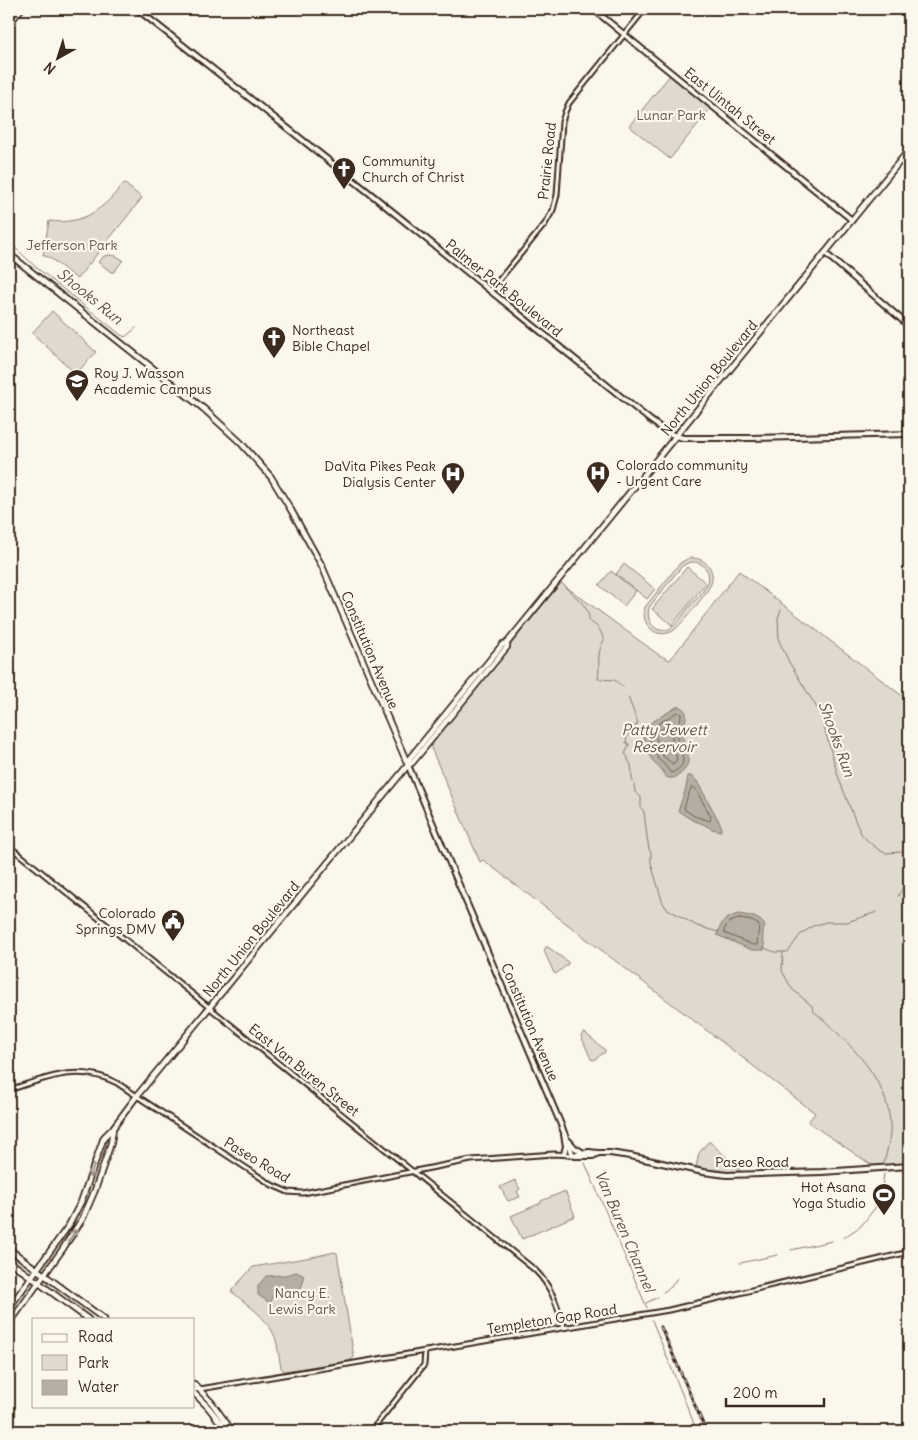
<svg xmlns="http://www.w3.org/2000/svg" width="918" height="1440" font-family="Delius,sans-serif">
  <rect width="100%" height="100%" fill="#fbf7ec"/>
  <filter id="ink" filterUnits="userSpaceOnUse"><feTurbulence type="fractalNoise" baseFrequency=".02" numOctaves="2"/><feDisplacementMap in="SourceGraphic" scale="10" xChannelSelector="R" yChannelSelector="G"/><feConvolveMatrix kernelMatrix="1 2 1 2 8 2 1 2 1" color-interpolation-filters="sRGB"/></filter>
  <g filter="url(#ink)">
    <!-- green -->
    <path fill="#dfd9ce" stroke="#8d8276" fill-rule="evenodd" d="M670 75 710 109 670 159 629 126Z
      M124 183 142 198 77 279 50 258 43 255 49 221C85 225 103 209 124 183Z
      M110 255 116 256 123 260 114 272H111L98 262 104 256Z
      M52 311 96 352 76 374 32 333Z
      M689 558C705 557 716 569 711 584 707 593 680 628 671 632 664 635 655 634 650 628 644 622 643 614 645 607L680 563ZM693 562C698 562 703 564 706 569 716 583 696 598 688 608 683 615 677 625 669 629 655 635 644 619 650 606L682 566 688 563Z
      M624 564 655 589 647 599 616 574Z
      M687 567 706 583 672 625 652 609Z
      M611 571 636 591 624 606 599 585Z
      M739 571 909 701V1146L905 1155 904 1163 902 1165 873 1166 808 1122 815 1113 483 860 480 862 431 748 432 741 561 583 659 655 670 660Z
      M546 947H548L568 962V964L556 974 554 973 544 951Z
      M583 1033H585L605 1050V1052L594 1060 591 1059 581 1036Z
      M708 1142H710L740 1170V1171L722 1172 696 1167 699 1153Z
      M515 1180 520 1189 517 1191 520 1197 508 1201 500 1187Z
      M563 1192 566 1193 575 1216 522 1239 511 1216 541 1203V1201Z
      M335 1252 337 1253 354 1357 352 1359 349 1361 284 1371 281 1368C279 1358 278 1347 275 1337 267 1317 246 1304 231 1291L253 1267 312 1257Z"/>
    <!-- water -->
    <path fill="#b6aea2" stroke="#85796d" d="M678 706C692 711 684 721 683 732 682 742 690 752 688 762 687 769 677 780 669 778 664 777 665 774 662 770 660 767 656 766 654 763 651 759 642 738 643 734 644 729 648 725 652 722Z
      M688 776H691L697 781 721 825V831L712 829 703 824 692 820 678 811 686 788Z
      M739 914C750 916 759 916 765 926 762 932 762 938 765 945L764 950H752L717 935C721 922 725 917 739 914Z
      M296 1272 303 1275C305 1283 300 1294 290 1293 285 1292 283 1289 278 1289L273 1295 271 1302 270 1303 258 1295V1286L266 1276 285 1275Z"/>
    <g fill="none" stroke-linecap="round" stroke-linejoin="round">
      <!-- shore -->
      <path stroke="#6c5f53" stroke-width="1" d="M678 712 681 714C681 722 678 730 678 739 679 753 692 765 671 773L664 764 658 759 648 735 655 726Z
        M670 724 672 726V741L677 759 673 764 663 756 655 736 659 731Z
        M692 787 695 788 711 817 710 821 694 816 684 809 687 798Z
        M740 919 752 921 759 925 757 945H753L724 933C724 924 732 920 740 919Z"/>
      <!-- stream -->
      <path stroke="#85796d" stroke-width="1" d="M9 242 37 268 121 335 125 337 136 328
        M566 588C576 598 590 606 589 621 598 626 601 631 604 640 595 656 601 663 598 679L615 680 623 687
        M781 610 778 618 779 641 789 662 820 713 839 779 857 825 862 835 869 842 879 850 885 853 902 852
        M628 697 638 723C632 729 626 735 626 743H628L629 745 625 754 628 757V760C634 767 630 774 633 782
        M634 785 635 792 641 797V808L644 812 647 837 649 849 651 853V863L662 901 666 908 697 926 718 932
        M904 852 909 851
        M898 896 909 877
        M764 948 775 952H788L800 935 813 926 826 922H847L877 912
        M783 952 782 971 786 978 792 989 812 1006 813 1011 817 1014C848 1042 889 1079 890 1125 891 1137 887 1151 884 1163
        M585 1163 647 1308
        M881 1192 884 1174
        M843 1238 861 1226 878 1204
        M791 1250 832 1241
        M740 1263 778 1255
        M663 1292 671 1287 677 1278
        M646 1303 658 1297
        M652 1320 697 1431"/>
      <!-- tertiary casing -->
      <g stroke="#3b2a1e" stroke-width="7">
        <path id="tertiary" d="M490 291 545 224 553 210 557 195 562 122 565 112 569 103 645 9
          M9 846 535 1270C552 1287 557 1305 564 1327
          M9 1090C46 1078 79 1063 117 1083L272 1185 288 1192 303 1193 471 1160 554 1154 573 1155
          M194 1390 669 1310 909 1252
          M371 1431 424 1365 425 1351"/>
      </g>
      <!-- secondary casing -->
      <g stroke="#3b2a1e" stroke-width="8">
        <path id="secondary" d="M137 9 367 191 650 420 668 433 683 438H752L909 434
          M593 9 852 220
          M825 253 909 326
          M408 765 559 1120 573 1155
          M569 1141 575 1148 582 1152
          M564 1154 566 1146 564 1135
          M573 1155 589 1152 598 1153H610L630 1156 703 1172 727 1175 822 1172 909 1166
          M575 1156H593L597 1154"/>
      </g>
      <!-- primary casing -->
      <g stroke="#3b2a1e" stroke-width="8">
        <path id="primary" d="M9 24 21 9
          M9 254 204 409 240 442 271 477 291 510 322 566 408 765
          M408 764 409 759 493 656 503 644 507 643
          M9 1249 104 1319
          M9 1261 88 1319
          M9 1308 69 1225 81 1202 104 1137 113 1128 136 1097 408 765 412 763 507 647V643L909 150
          M9 1324 62 1250 83 1218 95 1190 111 1143 113 1129
          M194 1384 212 1403 232 1431
          M194 1393 208 1407 227 1431"/>
      </g>
      <!-- tertiary -->
      <use href="#tertiary" stroke="#fbf7ec" stroke-width="3"/>
      <!-- secondary -->
      <use href="#secondary" stroke="#fbf7ec" stroke-width="4"/>
      <!-- primary -->
      <use href="#primary" stroke="#fbf7ec" stroke-width="4.5"/>
      <!-- rail casing -->
      <g stroke="#3b2a1e" stroke-width="3">
        <path id="rail" d="M661 1327 706 1431"/>
      </g>
      <!-- rail -->
      <use href="#rail" stroke="#fbf7ec" stroke-width="1" stroke-dasharray="4" stroke-linecap="butt"/>
    </g>
    <!-- one-way arrows -->
    <defs><path id="oneway-shaft" d="M-6 0H5M1.5-3L5.5 0L1.5 3" fill="none" stroke-width="1.6" stroke-linecap="round" stroke-linejoin="round" transform="scale(1.25)"/></defs>
    <g stroke="#9b9085">
      <use href="#oneway-shaft" transform="translate(92 1171) rotate(108)"/>
      <use href="#oneway-shaft" transform="translate(72 1236) rotate(-57)"/>
    </g>
  </g>
  <!-- icons -->
  <defs>
    <g id="church-pin" transform="scale(1.25)"><path d="M0 17L-7.5 6A9.5 9.5 0 1 1 7.5 6Z" fill="#3b2a1e" stroke="#fbf7ec"/><path d="M-1.2-6h2.4v3.5h3.3v2.4h-3.3V6h-2.4V-.1h-3.3v-2.4h3.3Z" fill="#fff"/></g>
    <g id="school-pin" transform="scale(1.25)"><path d="M0 17L-7.5 6A9.5 9.5 0 1 1 7.5 6Z" fill="#3b2a1e" stroke="#fbf7ec"/><path d="M0-5L7-2L0 1L-7-2ZM-4 1L0 2.5L4 1V4Q0 6-4 4Z" fill="#fff"/></g>
    <g id="hospital-pin" transform="scale(1.25)"><path d="M0 17L-7.5 6A9.5 9.5 0 1 1 7.5 6Z" fill="#3b2a1e" stroke="#fbf7ec"/><path d="M-5-5h3v3.5h4V-5h3V5h-3V1.5h-4V5h-3Z" fill="#fff"/></g>
    <g id="civic-pin" transform="scale(1.25)"><path d="M0 17L-7.5 6A9.5 9.5 0 1 1 7.5 6Z" fill="#3b2a1e" stroke="#fbf7ec"/><path d="M-.6-6.5H3V-4.5H.6V-3L4-1V1h2V6H-6V1h2V-1L-.6-3ZM-1.2 2.5V6h2.4V2.5Z" fill="#fff"/></g>
    <g id="stadium-pin" transform="scale(1.25)"><path d="M0 17L-7.5 6A9.5 9.5 0 1 1 7.5 6Z" fill="#3b2a1e" stroke="#fbf7ec"/><path d="M0-5a6.5 5 0 1 0 0 10a6.5 5 0 1 0 0-10ZM-3.5-1.8h7v3.6h-7Z" fill="#fff"/></g>
  </defs>
  <g fill-rule="evenodd">
    <use href="#church-pin" x="344" y="169"/>
    <use href="#church-pin" x="274" y="338"/>
    <use href="#school-pin" x="77" y="381"/>
    <use href="#hospital-pin" x="598" y="473"/>
    <use href="#hospital-pin" x="453" y="474"/>
    <use href="#civic-pin" x="173" y="921"/>
    <use href="#stadium-pin" x="884" y="1195"/>
  </g>
  <g text-anchor="middle" dominant-baseline="central" stroke-width="4.5" stroke-linejoin="round" paint-order="stroke">
    <!-- street labels -->
    <g font-size="14" fill="#3b2a1e" stroke="#fbf7ec">
      <text transform="translate(730 106) rotate(39)">East Uintah Street</text>
      <text transform="translate(547 161) rotate(-84)">Prairie Road</text>
      <text transform="translate(504 288) rotate(39)">Palmer Park Boulevard</text>
      <text transform="translate(709 378) rotate(-51)">North Union Boulevard</text>
      <text transform="translate(370 650) rotate(67)">Constitution Avenue</text>
      <text transform="translate(251 939) rotate(-51)">North Union Boulevard</text>
      <text transform="translate(530 1022) rotate(67)">Constitution Avenue</text>
      <text transform="translate(304 1070) rotate(39)">East Van Buren Street</text>
      <text transform="translate(257 1160) rotate(31)">Paseo Road</text>
      <text x="752" y="1162">Paseo Road</text>
      <text transform="translate(552 1319) rotate(-9)">Templeton Gap Road</text>
    </g>
    <!-- park labels -->
    <g font-size="14" fill="#64564a" stroke="#fbf7ec">
      <text x="671" y="115">Lunar Park</text>
      <text x="72" y="245">Jefferson Park</text>
      <text x="302" y="1293">Nancy E.<tspan x="302" dy="16">Lewis Park</tspan></text>
    </g>
    <!-- poi labels -->
    <g font-size="14" fill="#3b2a1e" stroke="#fbf7ec" text-anchor="start">
      <text x="362" y="161">Community<tspan x="362" dy="16">Church of Christ</tspan></text>
      <text x="292" y="330">Northeast<tspan x="292" dy="16">Bible Chapel</tspan></text>
      <text x="94" y="373">Roy J. Wasson<tspan x="94" dy="16">Academic Campus</tspan></text>
      <text x="616" y="465">Colorado community<tspan x="616" dy="16">- Urgent Care</tspan></text>
      <text x="436" y="466" text-anchor="end">DaVita Pikes Peak<tspan x="436" dy="16">Dialysis Center</tspan></text>
      <text x="156" y="913" text-anchor="end">Colorado<tspan x="156" dy="16">Springs DMV</tspan></text>
      <text x="866" y="1187" text-anchor="end">Hot Asana<tspan x="866" dy="16">Yoga Studio</tspan></text>
    </g>
    <!-- water labels -->
    <g font-size="15" font-style="italic" fill="#605246" stroke="#fbf7ec">
      <text transform="translate(90 296) rotate(39)">Shooks Run</text>
      <text x="664" y="729">Patty Jewett<tspan x="664" dy="17">Reservoir</tspan></text>
      <text transform="translate(837 739) rotate(70)">Shooks Run</text>
      <text transform="translate(625 1231) rotate(67)">Van Buren Channel</text>
    </g>
  </g>
  <!-- margin -->
  <rect width="918" height="1440" fill="none" stroke="#fbf7ec" stroke-width="30"/>
  <rect x="15" y="15" width="888" height="1410" fill="none" stroke="#3b2a1e" stroke-width="2" filter="url(#ink)"/>
  <!-- legend -->
  <rect x="32" y="1318" width="162" height="90" fill="#fbf7ec" stroke="#aea59a"/>
  <rect x="42" y="1334" width="25" height="8" fill="#fbf7ec" stroke="#aea59a"/>
  <text x="78" y="1342" font-size="15" fill="#3b2a1e">Road</text>
  <rect x="42" y="1355" width="25" height="15" fill="#dfd9ce" stroke="#aea59a"/>
  <text x="78" y="1368" font-size="15" fill="#3b2a1e">Park</text>
  <rect x="42" y="1380" width="25" height="15" fill="#b6aea2" stroke="#aea59a"/>
  <text x="78" y="1392" font-size="15" fill="#3b2a1e">Water</text>
  <!-- north arrow -->
  <g transform="translate(58 58) rotate(219)" stroke="#fbf7ec" stroke-width="4" paint-order="stroke">
  <path d="M0-4L9 19L0 12L-9 19Z" fill="#3b2a1e"/>
  <text y="-8" font-size="14" font-weight="bold" text-anchor="middle" fill="#3b2a1e">N</text>
  </g>
  <!-- scale -->
  <path d="M726 1398v8h98v-8" fill="none" stroke="#3b2a1e" stroke-width="2.5"/>
  <text x="733" y="1398" font-size="15" fill="#3b2a1e" stroke="#fbf7ec" stroke-width="4" paint-order="stroke">200 m</text>
</svg>
